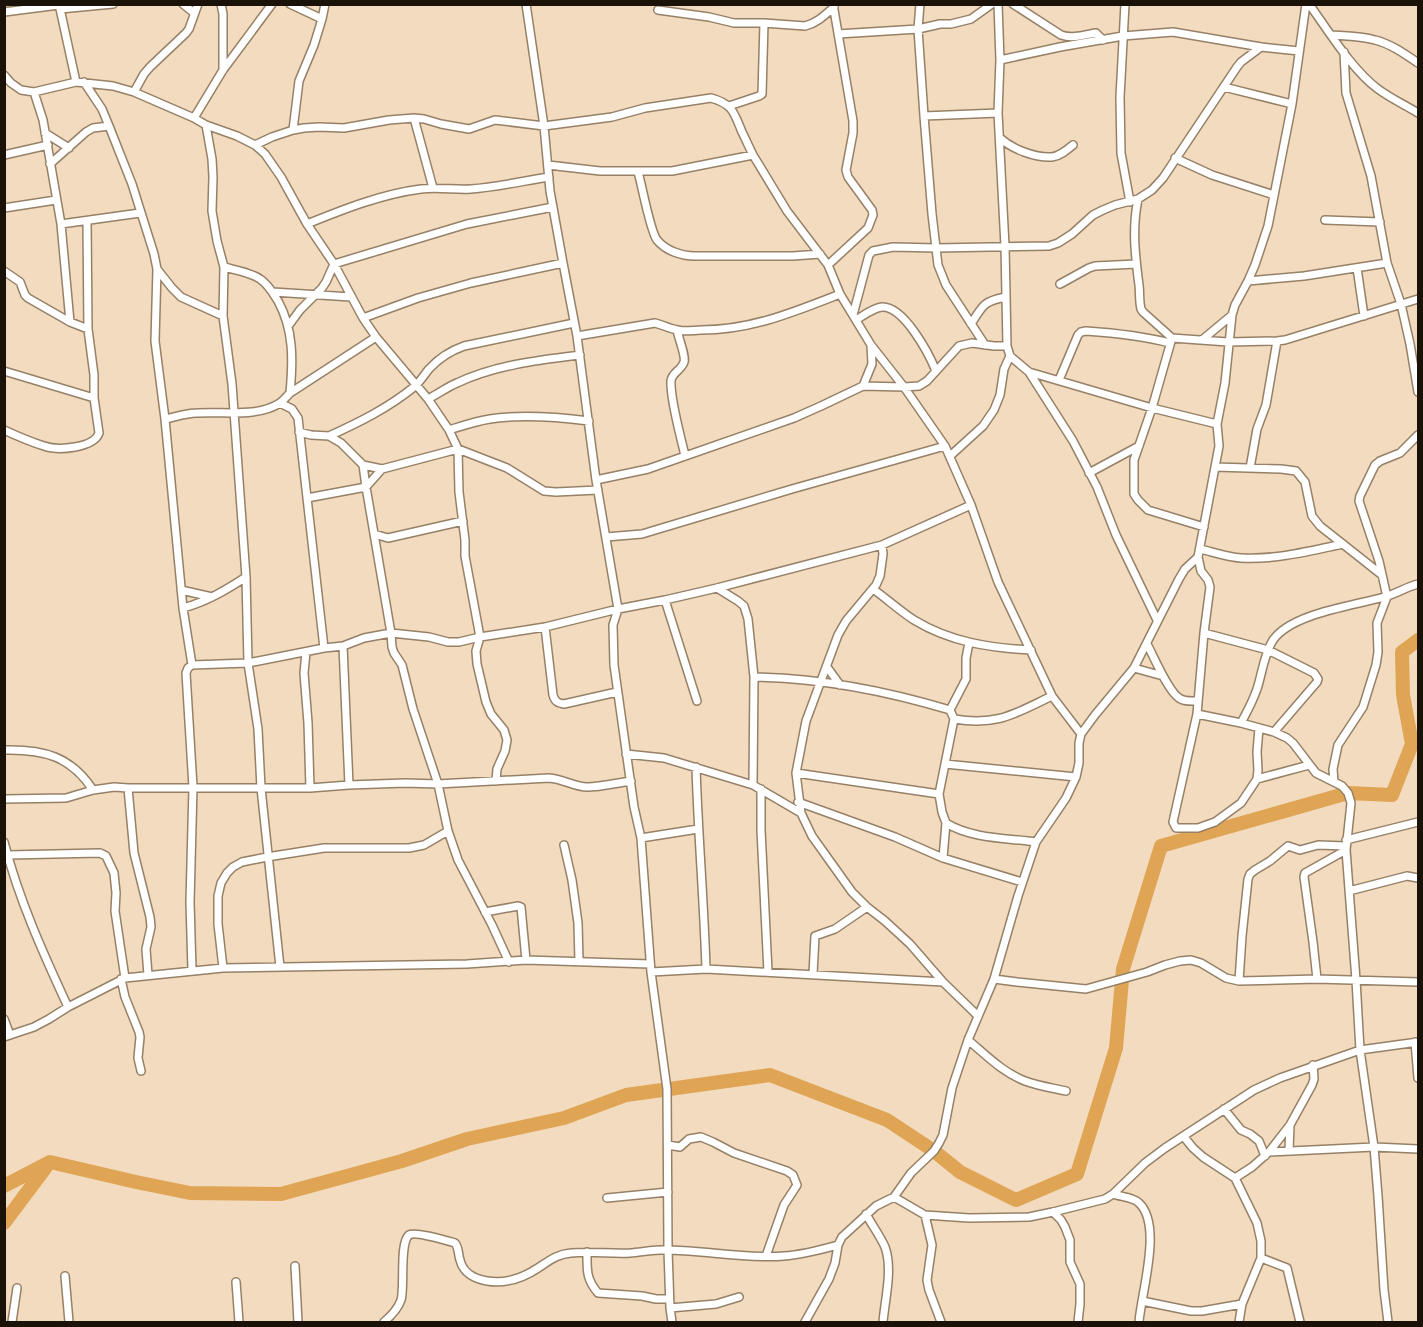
<svg xmlns="http://www.w3.org/2000/svg" width="1423" height="1327" font-family="'PT Sans Narrow',sans-serif">
  <rect width="100%" height="100%" fill="#f2dbbe"/>
  <g fill="none" stroke-linecap="round" stroke-linejoin="round">
    <!-- river -->
    <path stroke="#dfa555" stroke-width="14" d="M4 1186 50 1162 136 1182 190 1193 281 1194 402 1161 467 1139 564 1118 626 1095 770 1075 887 1120 934 1151 960 1172 1016 1200 1077 1174 1116 1048 1123 969 1161 846 1348 793 1392 795 1412 744 1403 695 1402 652 1418 640
      M4 1223 46 1167"/>
    <!-- minor casing -->
    <g stroke="#968167" stroke-width="10">
      <path id="minor" d="M59 4 76 82
        M183 4 194 13
        M221 4 223 14V70
        M290 4 322 19 314 45 299 81 293 130
        M526 4 544 126 550 191 563 263 577 336 596 480 618 609 613 625 614 665 634 807 641 838 651 972 667 1089 668 1250 670 1308 672 1322
        M920 4 918 29 924 116 932 214 938 265 946 285 985 345
        M998 4 1000 60 998 113 1005 246 1007 346 1010 356 1029 372 1073 441 1097 487 1116 535 1157 620
        M1013 4 1061 35C1073 39 1084 35 1096 33L1103 40
        M1125 4 1120 97 1121 153 1130 202
        M1309 4C1328 30 1352 70 1378 89 1390 98 1405 105 1418 113
        M60 9 113 4
        M658 10 709 17 734 23H764
        M4 12 59 5
        M322 19 325 4
        M838 34 918 29 940 24H951L971 19 992 4
        M1331 35C1346 36 1361 36 1375 40 1391 44 1405 54 1418 63
        M1344 52 1346 93 1371 176 1387 263 1401 304 1410 344 1418 392
        M1000 60 1060 47 1123 36 1173 32 1261 47 1299 51
        M4 75 11 83 21 90 34 92 76 82 113 86 134 92 194 118 206 125 237 136 255 145 265 154 281 177 307 224 334 264 363 318 376 337 428 399 449 430 458 449 459 492 465 540V556L480 637 476 651 477 664 486 702 491 714 504 730 507 740 505 751 497 769 496 781
        M84 82 102 109 109 126 132 184 154 254 157 269 155 341 165 419 183 608 192 665
        M1224 87 1292 104
        M34 92 43 120 61 224 70 322
        M134 92 144 74 150 67 186 33 189 29 198 4
        M729 106 759 96 762 94 764 23 805 26C817 23 825 15 834 7
        M924 116 998 113
        M194 118 223 70 272 4
        M414 118 433 188
        M206 125 212 159 213 177 212 211 217 241 224 267 223 316 232 384 246 577 248 663 258 729 261 788 280 967
        M45 133 69 148
        M1000 138C1012 149 1035 158 1052 157 1060 156 1067 150 1073 145
        M255 145 272 137 293 130 304 128 319 127 344 128 389 120 414 118 424 119 441 124 469 129 495 120 544 126 612 117 645 108 711 98C733 104 734 113 742 132 746 140 749 147 753 155
        M4 155 48 145
        M1175 158 1212 175 1274 195
        M50 164 86 132 93 128 109 126
        M548 165 600 171H672L753 155 787 211 828 265 840 294 871 345 904 387 945 446 971 505 998 582 1052 696 1081 734
        M638 172C642 185 650 231 657 240 666 251 682 256 695 256H793L820 254
        M1138 199C1132 228 1135 255 1139 285 1140 293 1139 301 1141 309L1143 312 1172 338 1228 342 1277 341 1285 340 1418 299
        M4 208 56 200
        M1325 220 1380 222
        M61 224 140 213
        M307 224C344 209 382 194 421 189 438 187 455 190 471 189 497 187 523 181 549 177
        M828 265 868 228 873 215 872 210 848 177 846 170 853 133V121L833 4
        M1357 268 1364 316
        M157 269 172 288 181 297 223 316
        M4 271 20 282 25 295 28 298 70 322 88 329
        M1248 281 1304 276 1387 263
        M1060 284 1089 268 1095 266 1136 264
        M273 292 351 297
        M853 315 869 255 873 251 893 247 936 248 1049 246 1058 243 1072 234 1093 215 1103 210 1115 205 1138 199 1152 190 1163 178 1237 67 1241 62 1261 47
        M363 318 418 298 471 283 563 263
        M856 320C864 315 873 308 882 307 904 306 929 354 936 371
        M971 324C983 305 984 301 1006 297
        M289 325 300 310 322 288 326 282 334 264 467 224 553 207
        M677 330C679 340 686 356 684 362 681 371 672 372 671 381 670 400 681 437 685 456
        M577 336 655 323C663 325 670 329 678 330 685 332 694 330 701 330 751 330 794 312 840 294
        M1172 338 1152 408 1134 460V494L1138 500 1148 510 1204 527
        M1202 340 1232 315
        M4 371 94 398
        M1029 372 1152 408 1217 424
        M1059 380 1078 335 1081 332 1086 331C1115 333 1143 336 1170 343
        M863 386 872 364 871 345
        M290 393 376 337
        M428 399C438 394 447 387 457 383 495 365 539 360 580 355
        M280 403 292 409 298 418 324 648
        M165 419C175 417 186 413 197 413 224 411 256 418 280 403 284 400 287 396 290 393 293 361 294 330 278 301 273 293 268 284 260 279 250 272 235 270 224 267
        M4 430C17 436 31 442 44 446 58 451 94 448 99 433L94 398V375L88 329 87 221
        M449 430C462 426 476 421 490 419 522 414 557 417 589 421
        M299 432 311 435 329 436 341 443 363 465 382 469 458 449 507 468 544 491 556 492 598 490
        M329 436C360 422 388 408 414 387 420 382 424 375 429 369 439 358 450 351 464 346L574 323
        M950 456 983 426 994 410 1000 395 1004 369 1010 356
        M363 465 366 487 391 633 392 647 394 653 402 665 413 709 438 784 448 831 458 860 492 925 509 962
        M1215 467 1281 469 1296 471 1305 482 1312 516 1320 526 1382 575
        M1250 468 1257 429 1266 405 1277 341
        M1089 473 1139 446
        M596 480 648 469 794 418 821 406 863 386 904 387 919 386 927 381 959 346 972 343 994 346H1007
        M307 498 366 487 382 469
        M374 534 388 538 463 521
        M606 537 642 534 792 489 945 446
        M1200 549C1213 552 1227 557 1241 558 1275 560 1310 551 1343 544
        M1198 557 1201 571 1208 580 1210 587 1204 633 1197 714 1173 822 1176 828H1198L1215 822 1241 803 1257 779 1258 770 1257 752 1259 728
        M717 588 738 601 744 606 748 619 754 677 753 785
        M873 589C887 599 900 611 914 620 950 642 990 648 1031 650
        M181 590 212 597
        M665 600 697 701
        M183 608C206 602 226 590 246 577
        M545 627 553 695C555 702 558 703 564 704L617 692
        M1204 633 1268 650 1314 673 1318 679 1317 682 1274 732
        M1147 644C1154 657 1168 691 1179 698 1184 702 1192 701 1198 701
        M343 646 349 785
        M306 652 304 673 308 723 310 788
        M827 667 840 685
        M1134 668 1163 676
        M754 677C819 678 887 691 950 710L954 719 939 794 942 812 946 823 943 858
        M950 710 966 679V658L969 643
        M1197 714 1241 723 1274 732 1287 738 1293 743 1316 773 1342 786 1348 793 1351 803 1346 850 1356 980 1360 1050 1374 1147 1378 1196 1384 1290 1388 1322
        M954 719C998 726 1014 714 1052 696
        M1241 723C1247 712 1253 701 1257 689 1262 674 1264 654 1273 640 1292 613 1353 606 1384 597 1396 594 1406 587 1418 584
        M4 750C43 749 71 756 93 790
        M626 754 664 758 753 785 801 813 812 836 852 892 867 907 885 921 910 944 943 982
        M945 764 1076 777
        M696 767C698 834 704 902 706 969
        M796 773 939 794
        M1257 779 1309 765
        M1334 782 1333 769 1338 745 1363 707 1376 665 1378 652 1377 623 1387 597 1379 561 1359 501 1360 496 1375 465 1380 461 1400 453 1418 435
        M128 788 134 853 150 917 151 927 146 949 148 975
        M761 789V830L768 972
        M4 799 66 798 93 790 114 787 128 788H310L349 785 405 783 438 784 549 778C563 779 575 787 587 787 601 787 616 783 631 781
        M798 802 895 837 943 858 1022 882
        M801 813 796 773 806 721 838 635 846 621 876 585 880 576 883 554 882 545
        M946 823C972 839 1007 838 1036 842
        M641 838 698 829
        M1346 840 1418 822
        M4 842C19 900 43 953 68 1007
        M564 845 572 880 578 923 579 961
        M8 855 100 853 106 856 114 873 116 893 115 911 125 978
        M1349 891 1407 876 1418 878
        M485 912 518 906 521 907 526 960
        M223 968 218 924V896L221 883 227 873 233 867 242 862 267 857 324 848H409L424 845 448 831
        M192 970 190 902 193 787 186 673 188 668 192 665 248 663 324 648 343 646 364 638 391 633 429 637 448 642H459L480 637 545 627 618 609 665 600 717 588 882 545 971 505
        M651 972 706 969 943 982 977 1015
        M813 974 815 936 835 929 867 907
        M121 979 125 997 139 1032 140 1037 138 1058 141 1071
        M994 979 1017 982 1086 989 1147 972 1165 965 1180 961 1191 960 1201 963 1226 978 1239 981 1317 979 1418 982
        M1317 979 1313 942 1304 877 1305 873 1346 850
        M1239 981 1242 936 1248 879 1250 874 1255 870 1270 861 1288 846 1300 850 1318 845 1346 846
        M4 1019 10 1035
        M4 1037 34 1027 49 1019 68 1007 125 978 223 968 467 964 526 960 650 964
        M968 1040C986 1055 1002 1072 1025 1081 1038 1086 1053 1088 1066 1091
        M1415 1042 1418 1078
        M1224 1109 1241 1130 1250 1134 1259 1141 1265 1156
        M1184 1137 1193 1148 1203 1157 1235 1178 1257 1223 1261 1241V1258L1242 1304 1239 1322
        M668 1145 680 1147 689 1139 701 1137 713 1142 734 1153 787 1171 793 1175 797 1185 784 1205 766 1256
        M1289 1150 1290 1125
        M1269 1152 1374 1147 1418 1149
        M1235 1178 1252 1167 1269 1152 1290 1125 1312 1085 1314 1079 1313 1065
        M1113 1194C1121 1197 1133 1197 1139 1203 1163 1225 1141 1294 1139 1322
        M894 1197 925 1215 969 1218 1029 1217 1053 1212 1105 1199 1113 1194 1145 1163 1165 1148 1254 1090 1280 1078 1360 1050 1418 1042
        M607 1198 668 1192
        M1053 1212 1061 1220 1065 1227 1070 1240V1262L1080 1284V1304L1078 1322
        M866 1214C872 1225 880 1236 885 1247 893 1269 885 1299 883 1322
        M925 1215 932 1245 927 1280 929 1290 941 1322
        M587 1252C587 1270 586 1279 598 1293L642 1296 656 1299H669
        M1261 1258 1287 1268 1300 1322
        M295 1266 298 1322
        M65 1276 69 1322
        M236 1282 239 1322
        M1142 1301 1191 1311H1202L1242 1304
        M670 1308 716 1304 739 1297
        M12 1322 17 1288
        M384 1322C391 1316 398 1309 401 1300 405 1287 399 1243 409 1235 415 1231 448 1241 455 1243 459 1248 458 1254 460 1260 463 1273 475 1279 487 1281 506 1284 523 1278 538 1268 549 1261 557 1254 571 1253 590 1251 610 1254 630 1253 643 1252 657 1249 671 1250 708 1251 747 1259 784 1256 802 1255 820 1250 838 1245
        M805 1322 829 1279 835 1263 838 1245 842 1237 876 1206 894 1197 911 1173 934 1151 939 1143 943 1135 952 1088 968 1040 994 979 1018 896 1036 842 1066 798 1076 777 1079 763V743L1081 734 1095 715 1134 668 1179 579 1185 569 1198 557 1219 446 1217 424 1225 383 1232 315 1235 305 1248 281 1255 265 1268 226 1292 104 1306 4"/>
    </g>
    <!-- minor -->
    <use href="#minor" stroke="#fff" stroke-width="7"/>
  </g>
  <!-- border -->
  <rect width="1423" height="1327" fill="none" stroke="#1a1208" stroke-width="12"/>
</svg>
